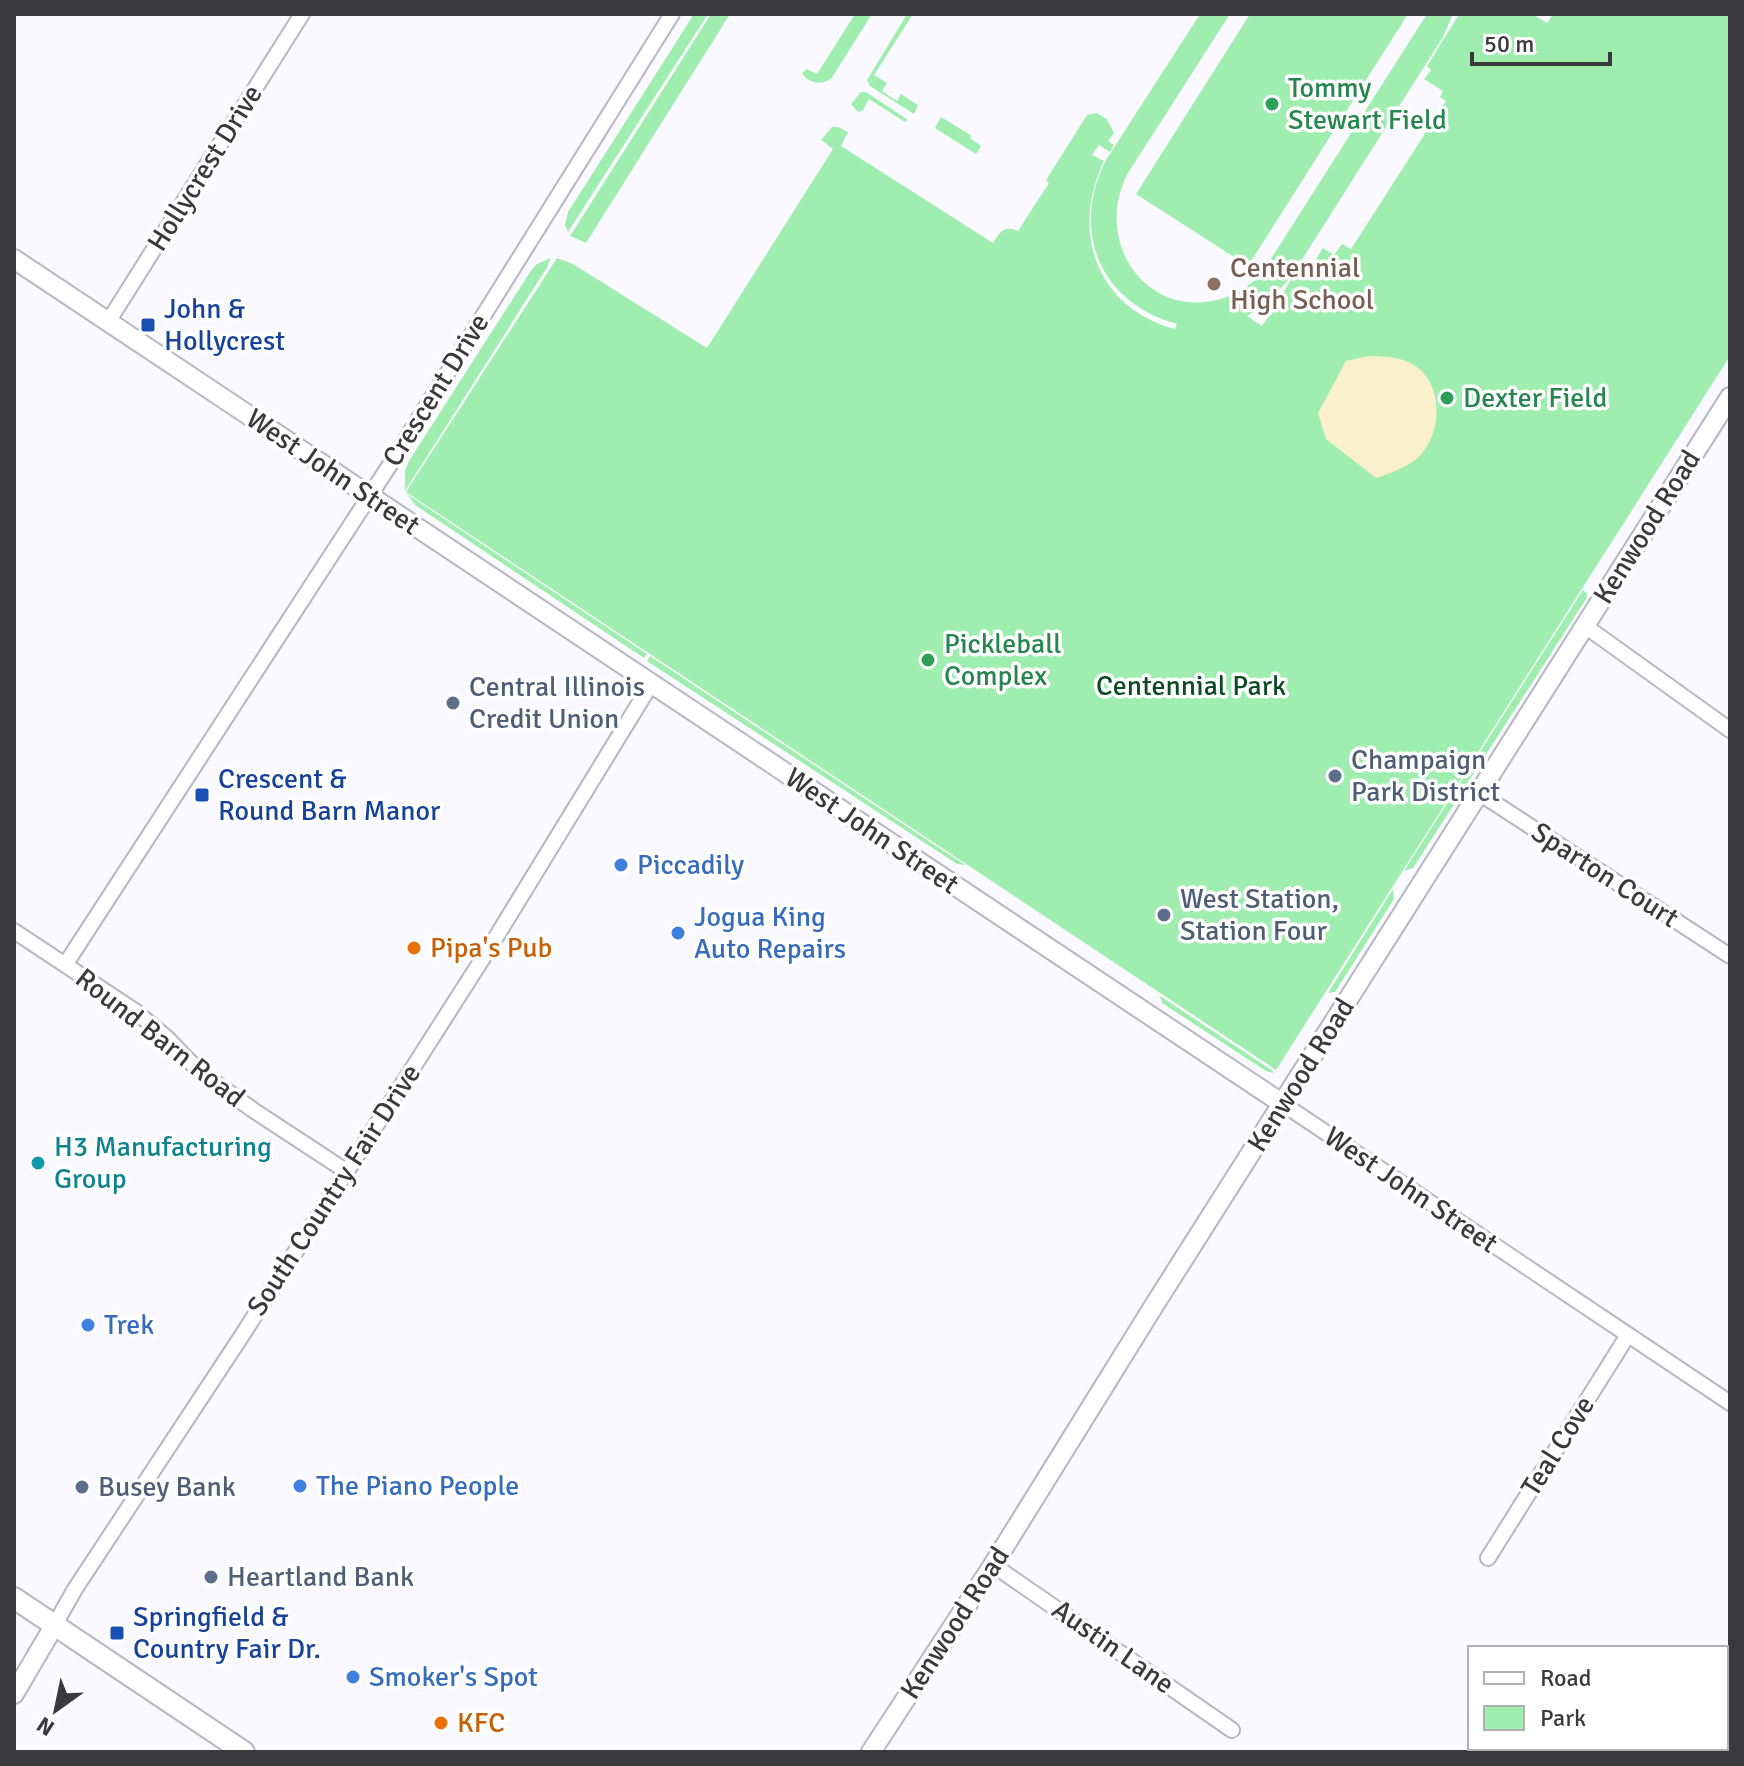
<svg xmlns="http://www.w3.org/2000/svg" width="1744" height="1766" font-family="Signika,sans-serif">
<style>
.green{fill:#a0eeaf}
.sand{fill:#faf0cb}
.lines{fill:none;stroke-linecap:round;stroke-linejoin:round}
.minor-casing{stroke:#b6b7c0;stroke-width:18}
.tertiary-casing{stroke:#b6b7c0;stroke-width:22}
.secondary-casing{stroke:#b6b7c0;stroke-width:24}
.minor{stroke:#fff;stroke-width:14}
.tertiary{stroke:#fff;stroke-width:18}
.secondary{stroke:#fff;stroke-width:20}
.leisure-dot{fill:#2e9e5b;stroke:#fff;stroke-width:3}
.education-dot{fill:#8d6e63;stroke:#fff;stroke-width:3}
.transit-dot{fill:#1a4fb4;stroke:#fff;stroke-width:3}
.service-dot{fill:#5c6f8a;stroke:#fff;stroke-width:3}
.shop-dot{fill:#3f7fe0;stroke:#fff;stroke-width:3}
.food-dot{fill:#e8710a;stroke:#fff;stroke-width:3}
.culture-dot{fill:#0f9aa8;stroke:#fff;stroke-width:3}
.labels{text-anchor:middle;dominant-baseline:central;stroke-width:7;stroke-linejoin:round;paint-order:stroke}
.leisure-label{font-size:28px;fill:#27864d;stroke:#fff;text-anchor:start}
.street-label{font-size:28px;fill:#3a3a3e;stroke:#fff}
.education-label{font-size:28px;fill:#785e54;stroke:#fff;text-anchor:start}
.transit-label{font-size:28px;fill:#164399;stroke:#fff;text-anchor:start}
.park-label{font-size:28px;fill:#0d4b21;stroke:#fff}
.service-label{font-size:28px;fill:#4e5e75;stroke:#fff;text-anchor:start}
.shop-label{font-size:28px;fill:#366cbe;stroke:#fff;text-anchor:start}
.food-label{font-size:28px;fill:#c56008;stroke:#fff;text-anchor:start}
.culture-label{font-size:28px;fill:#0d838f;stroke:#fff;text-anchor:start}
</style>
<rect width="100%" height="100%" fill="#f9f9ff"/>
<!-- green -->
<path class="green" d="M694 14H708L568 232 565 225 568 212Z
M711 14H730L586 243 570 236Z
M855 14H872L831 79C821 85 808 84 802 73L807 69 817 74Z
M907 14H913L874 75 887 83 882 91 897 101 901 94 918 105 914 114 870 86 867 80Z
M1200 14H1230L1128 173C1092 240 1146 323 1224 298 1238 294 1249 285 1260 276L1427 14H1453L1443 37 1291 277 1265 305 1247 316 1262 326 1298 269 1303 272 1310 260 1314 263 1323 248 1334 255 1342 244 1351 249 1446 101 1440 97 1443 91 1424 79 1431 70 1427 66 1459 14H1532L1547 23 1553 14H1730V356L1276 1070 406 492 557 258 573 264 707 348 833 149 821 140 832 127H838L848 132 841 146 993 243C1000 232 1004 225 1018 231L1049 183 1046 180 1087 115 1096 113 1107 119 1114 133 1108 141 1114 145 1110 152 1099 145 1092 155 1104 161C1070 231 1096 308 1175 329L1177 324C1100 303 1070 231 1106 160Z
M1250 14H1408L1248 266 1136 194Z
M861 92H866L908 120 905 122 869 99 863 110 858 112 851 104Z
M941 117 972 136 970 138 981 146 976 154 935 128Z
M551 258 546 269 405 491V471L409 461 532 269 537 264Z
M407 494 647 654 644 658 415 505Z
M1583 590 1587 594 1586 599 1413 868 1404 871Z
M650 656 965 865 957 864 647 661Z
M1393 889 1394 899 1335 992 1328 993Z
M1160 996 1273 1071V1073L1266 1071 1162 1003Z"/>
<!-- sand -->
<path class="sand" d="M1369 356C1386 357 1402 356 1417 367 1445 388 1442 439 1415 460 1403 469 1390 473 1376 478L1326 439 1318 413 1346 361Z"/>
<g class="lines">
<!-- minor casing -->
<g class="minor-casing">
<path id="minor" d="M108 322 302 14
M1585 626 1730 730
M1479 793 1730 956
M14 931 135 1011 167 1038 198 1070 253 1110 346 1171
M65 965 393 460 672 14
M1283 1104 1730 1403
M1488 1558 1628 1335
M993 1565 1232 1730
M54 1626 75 1589 241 1337 490 947 651 684"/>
</g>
<!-- tertiary casing -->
<g class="tertiary-casing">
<path id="tertiary" d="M14 259 1283 1104
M14 1694 54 1626
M871 1752 993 1565 1155 1304 1730 397"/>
</g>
<!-- secondary casing -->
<g class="secondary-casing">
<path id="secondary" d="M14 1598 244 1752"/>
</g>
<!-- minor -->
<use href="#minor" class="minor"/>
<!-- tertiary -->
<use href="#tertiary" class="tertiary"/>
<!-- secondary -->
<use href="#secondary" class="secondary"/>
</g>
<!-- markers -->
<g class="leisure-dot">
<circle cx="1272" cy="104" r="8"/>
<circle cx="1447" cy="398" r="8"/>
<circle cx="928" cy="660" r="8"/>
</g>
<circle class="education-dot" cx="1214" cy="284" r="8"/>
<g class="transit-dot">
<rect x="140" y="317" width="16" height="16" rx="4"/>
<rect x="194" y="787" width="16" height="16" rx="4"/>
<rect x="109" y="1625" width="16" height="16" rx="4"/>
</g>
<g class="service-dot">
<circle cx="453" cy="703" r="8"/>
<circle cx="1335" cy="776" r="8"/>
<circle cx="1164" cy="915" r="8"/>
<circle cx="82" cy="1487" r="8"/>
<circle cx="211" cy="1577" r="8"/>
</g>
<g class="shop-dot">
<circle cx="621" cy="865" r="8"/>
<circle cx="678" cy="933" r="8"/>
<circle cx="88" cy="1325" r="8"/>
<circle cx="300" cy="1486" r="8"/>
<circle cx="353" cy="1677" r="8"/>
</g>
<g class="food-dot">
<circle cx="414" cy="948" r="8"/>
<circle cx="441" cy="1723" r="8"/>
</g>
<circle class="culture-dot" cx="38" cy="1163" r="8"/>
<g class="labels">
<!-- leisure labels -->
<g class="leisure-label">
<text x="1288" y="88">Tommy<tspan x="1288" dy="32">Stewart Field</tspan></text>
<text x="1463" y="398">Dexter Field</text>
<text x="944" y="644">Pickleball<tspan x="944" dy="32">Complex</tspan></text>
</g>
<!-- street labels -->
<g class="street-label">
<text transform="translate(205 168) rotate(-58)">Hollycrest Drive</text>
<text transform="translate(436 390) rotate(-58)">Crescent Drive</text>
<text transform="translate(333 472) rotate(34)">West John Street</text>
<text transform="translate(1647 527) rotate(-58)">Kenwood Road</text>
<text transform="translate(872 831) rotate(34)">West John Street</text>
<text transform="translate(1605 875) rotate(33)">Sparton Court</text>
<text transform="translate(160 1038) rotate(38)">Round Barn Road</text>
<text transform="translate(1301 1075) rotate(-58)">Kenwood Road</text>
<text transform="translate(334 1190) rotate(-57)">South Country Fair Drive</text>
<text transform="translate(1411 1190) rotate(34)">West John Street</text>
<text transform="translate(1558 1446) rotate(-58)">Teal Cove</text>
<text transform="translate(955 1623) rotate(-57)">Kenwood Road</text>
<text transform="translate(1113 1647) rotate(35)">Austin Lane</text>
</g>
<!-- education labels -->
<g class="education-label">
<text x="1230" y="268">Centennial<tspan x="1230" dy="32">High School</tspan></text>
</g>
<!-- transit labels -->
<g class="transit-label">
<text x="164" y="309">John &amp;<tspan x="164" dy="32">Hollycrest</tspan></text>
<text x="218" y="779">Crescent &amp;<tspan x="218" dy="32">Round Barn Manor</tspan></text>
<text x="133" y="1617">Springfield &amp;<tspan x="133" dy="32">Country Fair Dr.</tspan></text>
</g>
<!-- park labels -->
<g class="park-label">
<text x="1191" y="686">Centennial Park</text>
</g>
<!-- service labels -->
<g class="service-label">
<text x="469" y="687">Central Illinois<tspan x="469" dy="32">Credit Union</tspan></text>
<text x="1351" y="760">Champaign<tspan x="1351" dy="32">Park District</tspan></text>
<text x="1180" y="899">West Station,<tspan x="1180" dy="32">Station Four</tspan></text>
<text x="98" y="1487">Busey Bank</text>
<text x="227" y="1577">Heartland Bank</text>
</g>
<!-- shop labels -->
<g class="shop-label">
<text x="637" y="865">Piccadily</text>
<text x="694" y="917">Jogua King<tspan x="694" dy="32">Auto Repairs</tspan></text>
<text x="104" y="1325">Trek</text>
<text x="316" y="1486">The Piano People</text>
<text x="369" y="1677">Smoker's Spot</text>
</g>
<!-- food labels -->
<g class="food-label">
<text x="430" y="948">Pipa's Pub</text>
<text x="457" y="1723">KFC</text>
</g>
<!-- culture labels -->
<g class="culture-label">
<text x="54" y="1147">H3 Manufacturing<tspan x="54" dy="32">Group</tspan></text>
</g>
</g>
<!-- border -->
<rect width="1744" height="1766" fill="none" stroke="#3a3a3e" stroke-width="32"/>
<!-- legend -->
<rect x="1468" y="1646" width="260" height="104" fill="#ffffff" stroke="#b0b0b2" stroke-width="2"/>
<rect x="1484" y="1672" width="40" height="12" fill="#ffffff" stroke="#b0b0b2" stroke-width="2"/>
<text x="1540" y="1686" font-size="24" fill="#3a3a3e">Road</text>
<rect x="1484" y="1706" width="40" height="24" fill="#a0eeaf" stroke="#b0b0b2" stroke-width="2"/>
<text x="1540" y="1726" font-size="24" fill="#3a3a3e">Park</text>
<!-- north arrow -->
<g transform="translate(56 1710) rotate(213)" stroke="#ffffff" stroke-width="6" paint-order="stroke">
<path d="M0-6L14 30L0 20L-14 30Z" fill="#3a3a3e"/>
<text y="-12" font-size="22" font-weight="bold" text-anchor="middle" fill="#3a3a3e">N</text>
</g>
<!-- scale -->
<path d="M1472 52v12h138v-12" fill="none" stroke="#3a3a3e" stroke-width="4"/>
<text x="1484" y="52" font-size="24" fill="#3a3a3e" stroke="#ffffff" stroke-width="6" paint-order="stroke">50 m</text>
</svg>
